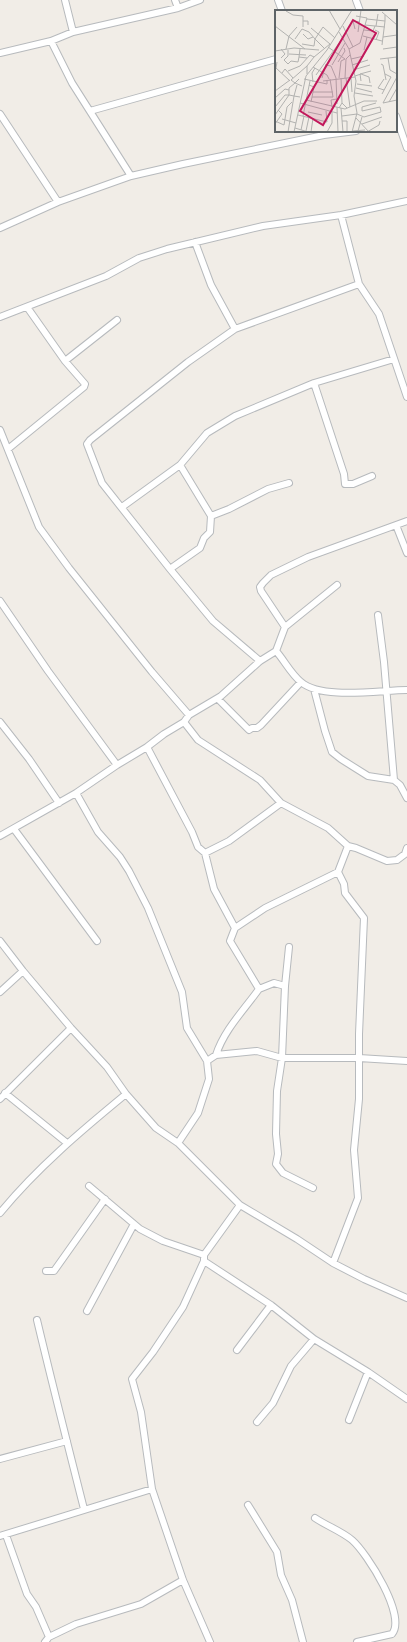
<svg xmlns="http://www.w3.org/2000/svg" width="407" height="1642" font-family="Mulish,sans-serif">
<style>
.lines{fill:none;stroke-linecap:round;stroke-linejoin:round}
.minor-casing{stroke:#b7babd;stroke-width:8}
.minor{stroke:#fff;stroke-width:6}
.inset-road{fill:none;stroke:#b2b2b0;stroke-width:1}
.view{fill:#c2185b;fill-opacity:0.15;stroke:#c2185b;stroke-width:2}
.inset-edge{fill:none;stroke:#5e6467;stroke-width:2}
</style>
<rect width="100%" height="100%" fill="#f1ede7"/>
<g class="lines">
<!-- minor casing -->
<g class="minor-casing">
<path id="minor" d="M65 0 73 32
M175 0 178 8
M278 0 282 11
M356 0 360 11
M51 41 72 83 131 176
M0 53 51 41 73 32 178 8 200 0
M90 111 276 59
M0 114 58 202
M396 116 407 148
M341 215 359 284 379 314 407 397
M0 228 58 202 131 176 183 164 324 135 356 131
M195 242 211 285 235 329
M0 317 106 276 139 258 167 249 263 226 341 215 407 201
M65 361 117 320
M314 383 344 474 345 484H353L372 476
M0 430 39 527 69 568 152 672 189 715
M8 449 84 387 85 384 65 361 27 307
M180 465 211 516 229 509 268 489 289 483
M122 507 180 465 207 433 235 416 314 383 394 359
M396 525 407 553
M170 569 200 548 204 538 210 532 211 516
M0 601 48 671 117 765
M378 615 384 662 394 780 400 785 407 798
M285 627 261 591 260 587 263 583 271 575 308 557 407 521
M276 651C284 660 291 674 301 682 322 700 380 690 407 690
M260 661 213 621 170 569 102 483 87 444 90 440 188 362 235 329 359 284
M314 689 325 731 332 752 341 759 368 776 394 780
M221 696 218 699 249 730 252 728H257L261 725 301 682
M0 722 29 759 59 803
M184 722 198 740 260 780 281 803 328 828 348 846 356 848 387 861 397 860 405 854 407 848
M147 747 192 832 198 847 205 853 214 889 235 928 230 941 259 989C244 1010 224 1030 216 1055
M76 793 98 832 120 857 129 871 148 908 182 992 187 1028 207 1061 209 1079 198 1113 178 1143
M14 829 97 941
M0 836 76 793 117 765 147 747 164 734 184 722 189 715 221 696 260 661 276 651 285 627 337 585
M205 853 229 841 281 803
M235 928 265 908 338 872 348 846
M0 941 23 971 71 1028 107 1067 126 1094 156 1128 178 1143 240 1205 297 1239 333 1263 364 1279 407 1298
M289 947 285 986 282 1058 277 1091 276 1134 278 1154 276 1164 283 1173 313 1188
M259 989 274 983 285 986
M0 992 23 971
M207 1061 216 1055 257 1051 282 1058H359L407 1061
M5 1093 67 1143
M0 1099 71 1028
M89 1186 140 1229 163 1241 204 1255
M0 1213C37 1168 81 1131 126 1094
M204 1261 271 1305 314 1339 368 1372 407 1399
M333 1263 358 1198 354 1150 359 1099V1034L364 918 345 893 344 884 338 872
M46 1271H54L105 1199
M87 1311 134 1224
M37 1320C52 1383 68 1446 84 1509
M237 1350 271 1305
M349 1420 368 1372
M257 1422 273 1403 291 1366 314 1339
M0 1459 67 1441
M248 1505 277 1552 281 1575 292 1600 303 1642
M315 1518C327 1526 341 1531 352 1540 367 1553 407 1616 392 1634L357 1642
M6 1535 27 1594 36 1607 49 1637
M0 1536 152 1489
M45 1642 49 1637 76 1624 141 1604 183 1580
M210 1642 183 1580 152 1489 141 1412 132 1379 153 1352 183 1307 204 1261V1255L240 1205"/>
</g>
<!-- minor -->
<use href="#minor" class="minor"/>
</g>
<!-- overview -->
<g transform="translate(275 10)">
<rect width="122" height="122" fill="#f1ede7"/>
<path class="inset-road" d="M54 0 65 19M11 1 18 5 28 6V11M107 2 122 15M92 9 110 11V5M90 15 110 17M0 16 30 39M68 16 78 37M101 16 103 4M28 17V11H33V15M80 19 78 11 85 12M89 20 98 21 100 16M100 20 104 22 101 30M64 22 74 39 81 71 79 86 82 103 77 122M83 22 86 0M28 24 33 29 38 27M14 26 22 17M88 26 107 31M108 27 122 25M20 29 27 19 34 22 40 29 39 36 27 34M107 35 110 11M53 37 70 49M49 38 40 29 48 17 60 28M11 39 14 26M25 39 24 47 32 48M74 39 85 33 92 8 81 6M108 39 122 37M13 40V46L9 50 13 54 16 51 23 52 24 47M89 40 92 27M0 41 19 38 44 40M14 44 31 45M6 48 10 44 6 39M113 48 115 60 122 64M76 49 89 46M105 49 122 47M2 52 1 58 15 71M63 52 70 41 69 38M106 54 108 55 111 70M51 55 56 56 61 68M57 55 70 33M77 55 93 50M38 57 52 65 54 69M78 60 95 55M13 61 25 56 35 45 39 47 55 34 36 18M7 63 10 59 18 68M32 64V56L39 47M41 65 67 29M80 66 86 64 94 67 95 73M47 68 51 54M61 68 62 94M64 68 66 51 70 49M66 68 67 93M70 68 71 49 75 45M71 68 75 97M76 68 77 82M24 69 20 73 16 70 32 56M29 69 52 74V70M48 71 80 67M86 71 85 64 96 61M38 72 37 63 40 58M82 74 97 76M22 75 19 86 25 87M34 75 39 77 36 92M81 78 97 82M109 80 103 78 109 69M0 81 15 70M38 82H58M80 83 98 86M107 84 116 67 110 64M37 87H58L55 69M0 88 10 79 14 80M31 90 70 99 89 91H102M114 92 122 78M25 93 62 103M108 93 122 67M108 93 122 90M0 97 10 85H14M57 97 56 90 62 89M62 97 63 122M64 98 67 93 72 98M66 98 68 122M33 102 47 105M0 105 14 85M23 105 52 112 51 101M28 106 35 71M67 106 82 104 89 107 106 102 105 97 87 101V97L101 93M81 108 94 122M7 109 21 113M0 111 9 115 12 97 17 92M67 111H72V122M0 114 7 104 3 100M87 114 107 107M20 118 33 122M26 120 29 106M31 121 34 107M77 121 90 120M83 121 87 107M13 122 19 86 14 85V78L20 73 27 76M19 122 31 66 52 40 77 0M36 122 38 108M52 122 57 113V102M92 122 104 115 105 111"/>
<path class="view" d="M78 10 101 23 48 115 25 101Z"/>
<rect width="122" height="122" class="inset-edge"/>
</g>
</svg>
